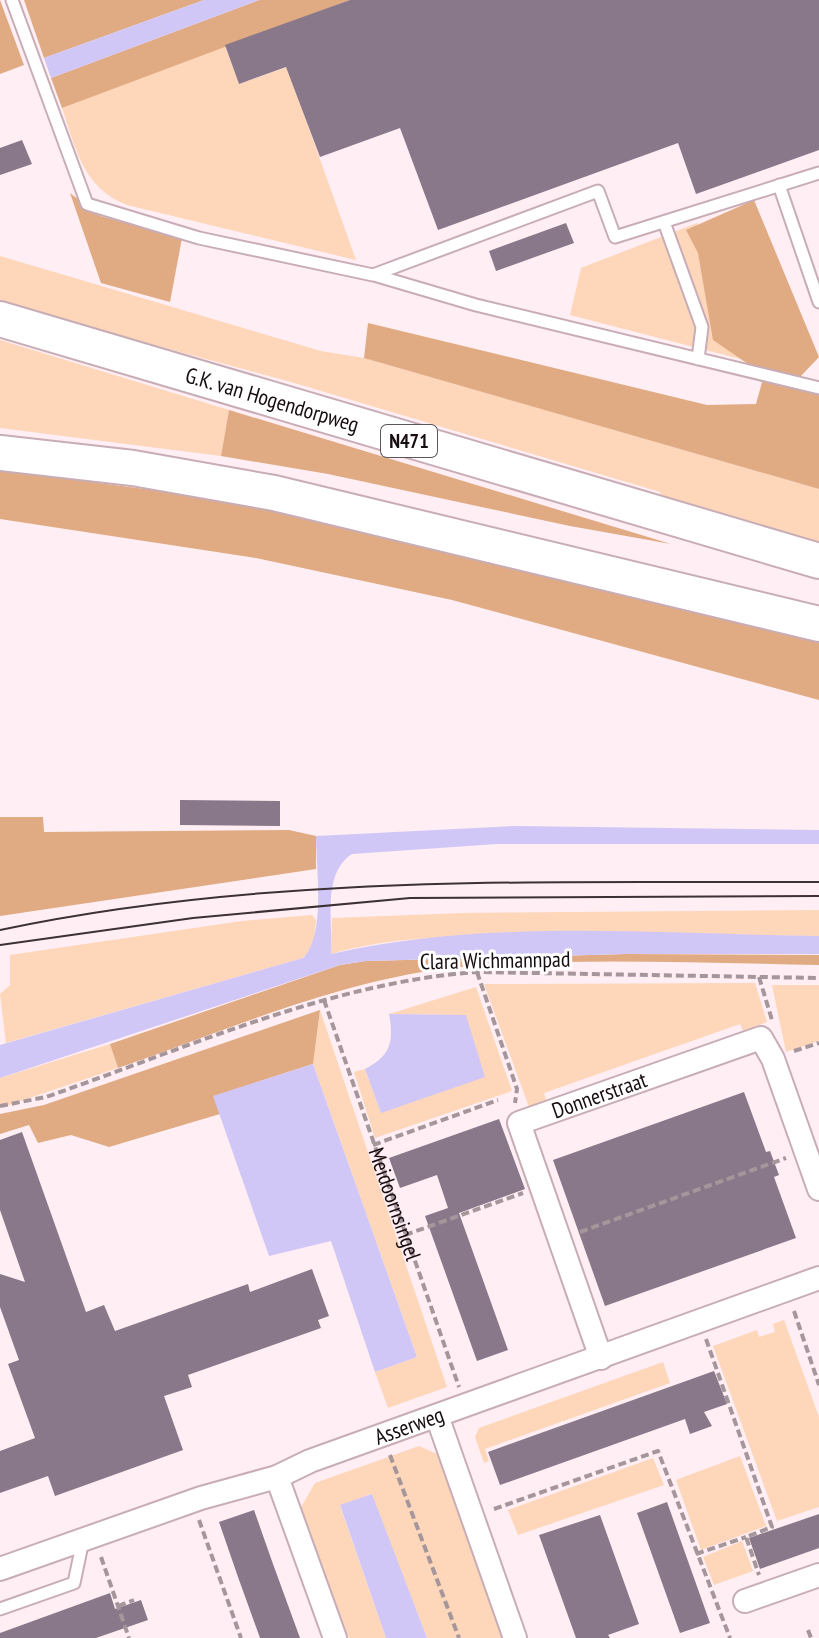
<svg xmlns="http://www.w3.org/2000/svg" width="819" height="1638" font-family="'PT Sans Narrow',sans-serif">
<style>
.green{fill:#fed6ba}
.forest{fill:#e0aa82}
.water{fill:#d1c7f7}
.building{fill:#897889}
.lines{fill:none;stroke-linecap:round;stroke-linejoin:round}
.lane-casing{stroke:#c8adb6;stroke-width:15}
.street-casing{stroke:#c8adb6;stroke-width:26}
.primary-casing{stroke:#c8adb6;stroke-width:38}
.path{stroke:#a5969b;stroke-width:4;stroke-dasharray:8 4;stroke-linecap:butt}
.lane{stroke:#fff;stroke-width:11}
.street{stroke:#fff;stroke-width:22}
.primary{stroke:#fff;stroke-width:34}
.tram{stroke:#3c3135;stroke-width:2}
.labels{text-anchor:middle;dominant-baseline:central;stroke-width:6;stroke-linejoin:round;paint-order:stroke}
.shield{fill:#fff;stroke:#5d5658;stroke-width:2}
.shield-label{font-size:20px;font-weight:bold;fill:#170d11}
.street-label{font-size:22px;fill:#170d11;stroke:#fff}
</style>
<rect width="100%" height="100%" fill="#ffeef3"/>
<!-- green -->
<path class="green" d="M225 45 239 84 287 67 356 260 127 205C83 188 76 149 62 108Z
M697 223 752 362 570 315 581 268Z
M0 256 321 351 364 358 819 489V547L663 503 660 492 291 382 0 303Z
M0 340 229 410 221 456 0 428Z
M819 910V936C707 935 594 929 482 935 431 938 381 939 331 954L332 918 463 913Z
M312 915 316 920 313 948 303 958 6 1043 0 994 10 985V955L242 921Z
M755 983 767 1022 743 1031 740 1024 544 1093 546 1100 529 1107 484 984Z
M772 985H819V1041L786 1052Z
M476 987 512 1091 375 1138 354 1072 365 1069 381 1113 466 1015 389 1014Z
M320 1010 447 1387 388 1408 375 1372 417 1357 313 1064Z
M110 1044 118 1068 0 1108V1078Z
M784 1320 819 1417V1507L777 1521 713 1346 757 1330 759 1337 775 1332 773 1324Z
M663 1362 670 1383 485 1449 489 1461 484 1463 475 1437 479 1428Z
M419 1446 437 1454 504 1638H427L371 1494 340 1506 386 1638H349L300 1509 315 1483Z
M740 1456 766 1526 701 1550 676 1480Z
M653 1458 664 1485 518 1535 508 1510Z
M742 1541 753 1571 714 1585 703 1557Z"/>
<!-- forest -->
<path class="forest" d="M0 0 24 65 0 74Z
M24 0H204L44 58Z
M259 0H350L62 108 51 78Z
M70 193 100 216 182 238 170 302 101 283Z
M754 200 819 357 800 377 819 381V489L364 358 368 323 707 405 756 404 764 375 713 340 698 253 686 230Z
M229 410 671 544 570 526 328 474 221 456Z
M0 470 251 503 819 629V700L452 600 256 558 0 519Z
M0 817H43L44 832 289 830 316 836V869L0 916Z
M627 954 819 955V965C700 963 579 957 461 967 343 978 229 1030 118 1068L110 1044 340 965 366 961Z
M320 1010 313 1064 214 1096 220 1114 109 1147 71 1135 38 1143 29 1125 0 1134V1114L44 1105Z"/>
<!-- water -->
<path class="water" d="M204 0H259L51 78 44 58Z
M515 826 819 830V844H497L352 854C322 873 333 922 331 954 489 918 658 934 819 936V954H627L366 961 340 965 0 1078V1045L303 958C326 935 316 868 316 836Z
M389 1014 466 1015 485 1077 381 1113 365 1069C391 1056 394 1041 389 1014Z
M313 1064 417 1357 375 1372 331 1241 269 1256 213 1096Z
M372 1494 427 1638H386L340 1505Z"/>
<!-- building -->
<path class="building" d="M350 0H819V150L696 194 678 143 438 230 400 128 320 157 286 67 239 84 225 45Z
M22 140 32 164 0 175V148Z
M566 223 574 243 496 271 489 251Z
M180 800 280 801V826L180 825Z
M744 1092 766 1152 770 1151 779 1175 774 1177 796 1238 605 1306 553 1160Z
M499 1119 525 1189 459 1213 508 1350 477 1361 425 1216 448 1208 437 1175 400 1188 389 1158Z
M22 1132 86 1312 104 1305 115 1331 248 1284 250 1292 312 1269 329 1316 318 1320 321 1328 188 1375 192 1387 164 1396 183 1450 55 1496 48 1476 0 1493V1451L35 1438 8 1364 19 1360 0 1307V1274L25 1282 0 1210V1140Z
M714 1371 727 1404 704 1412 712 1426 690 1434 685 1419 500 1485 488 1452Z
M667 1502 710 1623 680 1633 637 1513Z
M254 1510 273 1564 300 1638H260L238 1577 219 1522Z
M819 1514V1548L760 1569 749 1538Z
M600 1515 639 1624 608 1635 610 1638H576L539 1535Z
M110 1593 115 1609 141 1600 148 1620 96 1638H0V1633Z"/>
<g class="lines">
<!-- lane casing -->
<g class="lane-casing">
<path id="lane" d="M12 0 87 204 199 238 373 275 598 191 615 237 819 173
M779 185 819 302
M664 222 702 327 698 359
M374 275 476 305 819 388
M0 1609 74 1583 83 1540"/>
</g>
<!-- street casing -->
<g class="street-casing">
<g id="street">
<path id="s2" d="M601 1358 519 1123 761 1038 773 1059 819 1189"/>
<path d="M437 1416 515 1638"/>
<path d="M277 1477 335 1638"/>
<path id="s3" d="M0 1569 201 1498 277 1477 310 1461 819 1278"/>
<path d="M745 1601 819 1575"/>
</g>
</g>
<!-- primary casing -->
<g class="primary-casing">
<g id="primary">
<path id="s4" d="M0 319 819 561"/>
<path d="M0 453 133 468 274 493 819 624"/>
</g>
</g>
<!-- path -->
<g class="path">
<path d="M477 972 517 1089 515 1103"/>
<path d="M759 977 772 1020"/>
<path id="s1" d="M324 1000 459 1387"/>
<path d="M794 1051 819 1043"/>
<path d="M0 1106 46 1097C184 1049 332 982 477 972L819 978"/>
<path d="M373 1145 498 1100"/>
<path d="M580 1232 786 1158"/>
<path d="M405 1235 523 1193"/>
<path d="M794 1311 819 1385"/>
<path d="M706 1339 772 1527 746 1537 759 1575"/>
<path d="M390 1455 459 1638"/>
<path d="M494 1509 658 1451 730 1638"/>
<path d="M199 1520 241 1638"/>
<path d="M696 1554 746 1537"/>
<path d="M101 1557 129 1638"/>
<path d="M118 1606 134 1600"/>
<path d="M808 1630 811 1638"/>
</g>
<!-- lane -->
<use href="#lane" class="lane"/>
<!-- street -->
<use href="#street" class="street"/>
<!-- primary -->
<use href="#primary" class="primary"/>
<!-- tram -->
<path class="tram" d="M0 930C269 873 545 883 819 882
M0 945 193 918 410 898 819 896"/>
</g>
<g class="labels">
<!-- shield labels -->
<rect class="shield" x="381" y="425" width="56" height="32" rx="6"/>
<g class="shield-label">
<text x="409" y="441">N471</text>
</g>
<!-- street labels -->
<g class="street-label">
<text stroke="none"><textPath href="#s4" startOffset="284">G.K. van Hogendorpweg</textPath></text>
<text transform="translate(495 960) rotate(-1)">Clara Wichmannpad</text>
<text stroke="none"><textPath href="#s2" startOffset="334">Donnerstraat</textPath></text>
<text stroke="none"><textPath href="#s1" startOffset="216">Meidoornsingel</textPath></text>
<text stroke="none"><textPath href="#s3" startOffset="434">Asserweg</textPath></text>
</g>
</g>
</svg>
